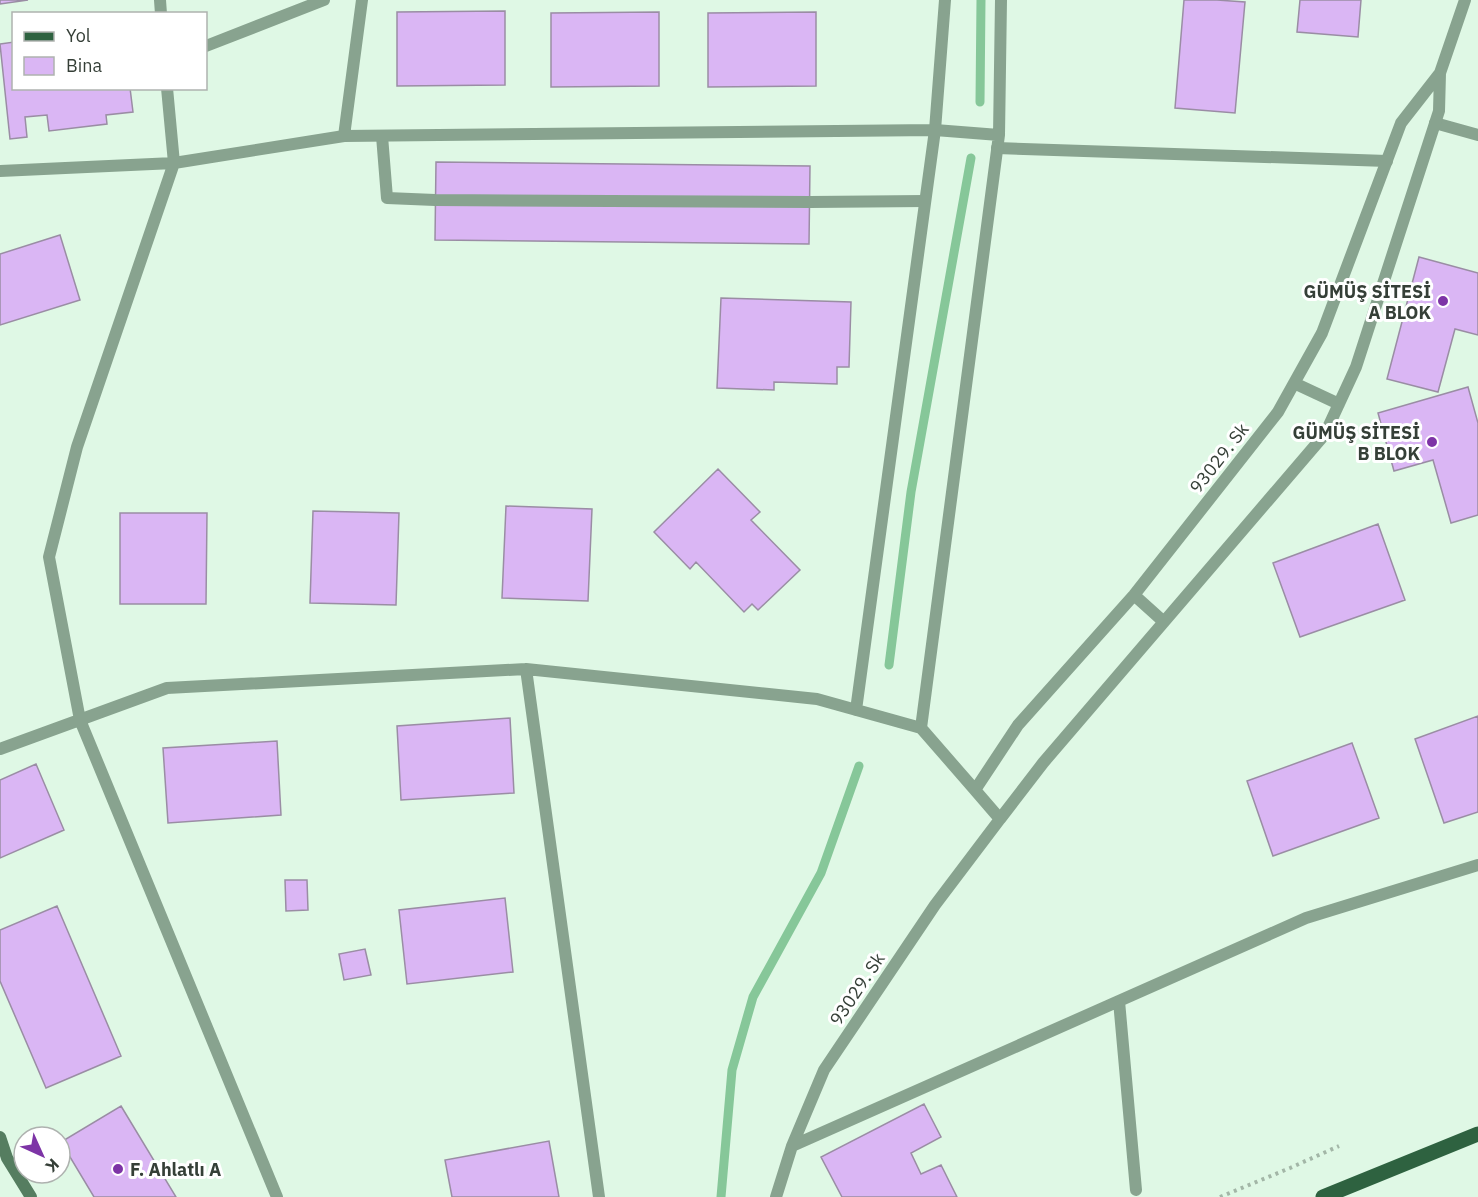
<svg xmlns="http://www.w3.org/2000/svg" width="1478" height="1197" font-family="'IBM Plex Sans',sans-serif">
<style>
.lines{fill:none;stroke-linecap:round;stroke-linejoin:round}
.stream{stroke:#86c799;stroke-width:9}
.building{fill:#dab6f4;stroke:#9a8da4;stroke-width:1.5}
.path{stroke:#a3b6a7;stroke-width:4;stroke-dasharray:3 4.5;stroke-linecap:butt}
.service{stroke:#88a38f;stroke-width:12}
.pedestrian{stroke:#88a38f;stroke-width:12}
.minor{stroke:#88a38f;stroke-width:12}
.secondary{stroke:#557d60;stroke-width:12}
.primary{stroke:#2e6240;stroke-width:15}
.poi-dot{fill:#7d34a6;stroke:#fff;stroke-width:2}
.labels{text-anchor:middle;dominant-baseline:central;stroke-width:6;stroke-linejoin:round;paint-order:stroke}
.poi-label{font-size:18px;font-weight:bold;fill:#353f37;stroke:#fff;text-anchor:end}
.street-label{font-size:18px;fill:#353f37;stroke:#fff}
</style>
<rect width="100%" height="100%" fill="#dff8e5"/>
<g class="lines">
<!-- stream -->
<path class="stream" d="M980 102 981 0
M889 665 911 492 971 158
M721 1197 732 1070 753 997 821 873 859 766"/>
</g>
<!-- building -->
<path class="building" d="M0 0H28L0 4Z
M1184 0H1217L1245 2 1235 113 1175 108Z
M1300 0H1361L1358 37 1297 32Z
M505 11V85L397 86V12Z
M659 12V86L551 87V13Z
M816 12V86L708 87V13Z
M14 42V88H130L133 112 106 115 107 124 49 131 47 115 25 117 27 137 10 139 0 44Z
M436 162 810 166 809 244 435 240Z
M60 235 80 300 0 325V254Z
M1419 257 1478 273V335L1455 329 1438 392 1387 379Z
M721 298 851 302 849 367H837V384L774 382V390L717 388Z
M1468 387 1478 423V515L1451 523 1433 460 1394 471 1378 413Z
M718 469 760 512 751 520 800 570 758 610 752 604 744 612 696 562 690 569 654 532Z
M506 506 592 509 588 601 502 598Z
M313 511 399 513 396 605 310 603Z
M120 513H207L206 604H120Z
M1378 524 1405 600 1300 637 1273 563Z
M1478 716V812L1444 823 1415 739Z
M510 718 514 793 401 800 397 726Z
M277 741 281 815 168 823 163 748Z
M1352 743 1379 818 1273 856 1247 781Z
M36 764 64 830 0 858V780Z
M285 880H307L308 910 286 911Z
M505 898 513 972 407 984 399 910Z
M57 906 121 1056 46 1088 0 981V930Z
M365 949 371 975 344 980 339 954Z
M924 1104 941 1137 911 1153 921 1174 941 1165 957 1197H842L821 1157Z
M121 1106 176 1197H94L61 1142Z
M549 1141 559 1197H452L445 1160Z"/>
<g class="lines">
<!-- path -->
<path class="path" d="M1220 1197 1290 1168 1339 1146"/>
<!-- service -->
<path class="service" d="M1435 123 1478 135
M997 148 1387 161"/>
<!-- pedestrian -->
<path class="pedestrian" d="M382 136 387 198 435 200 810 202 925 201"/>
<!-- minor -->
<path class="minor" d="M160 0 161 14
M206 46 324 0
M167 88 174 163 77 447 49 557 80 720 277 1197
M999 135 1001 0
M344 136 362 0
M0 171 174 163 344 136 935 130 999 135 921 728
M1294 383 1339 404
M1134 595 1164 622
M526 669 599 1197
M856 710 935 130 945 0
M0 749 167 688 526 669 817 699 921 728 975 790
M1000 819 1043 763 1325 434 1356 367 1439 111 1440 73
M1119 1001 1136 1190
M792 1146 1306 918 1478 865
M776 1197 792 1146 824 1070 935 905 1000 819 975 790 1018 725 1134 595 1278 412 1322 333 1401 123 1440 73 1465 0"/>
<!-- secondary -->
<path class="secondary" d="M0 1137 7 1158 31 1197"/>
<!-- primary -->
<path class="primary" d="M1323 1197 1478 1134"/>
</g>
<!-- markers -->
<g class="poi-dot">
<circle cx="1443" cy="301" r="6"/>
<circle cx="1432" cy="442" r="6"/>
<circle cx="118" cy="1169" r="6"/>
</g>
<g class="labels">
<!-- poi labels -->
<g class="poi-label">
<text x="1431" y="291">GÜMÜŞ SİTESİ<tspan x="1431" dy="21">A BLOK</tspan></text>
<text x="1420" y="432">GÜMÜŞ SİTESİ<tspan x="1420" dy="21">B BLOK</tspan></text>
<text x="130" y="1169" text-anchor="start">F. Ahlatlı A</text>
</g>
<!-- street labels -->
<g class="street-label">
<text transform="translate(1219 458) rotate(-52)">93029. Sk</text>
<text transform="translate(857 989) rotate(-56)">93029. Sk</text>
</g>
</g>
<!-- legend -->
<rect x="12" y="12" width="195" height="78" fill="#ffffff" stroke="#aeb2af" stroke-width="1.5"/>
<rect x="24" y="32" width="30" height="9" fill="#2e6240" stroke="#aeb2af" stroke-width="1.5"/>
<text x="66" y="42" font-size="18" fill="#353f37">Yol</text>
<rect x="24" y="57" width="30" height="18" fill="#dab6f4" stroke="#aeb2af" stroke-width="1.5"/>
<text x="66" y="72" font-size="18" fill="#353f37">Bina</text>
<!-- north arrow -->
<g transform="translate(42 1155) rotate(135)"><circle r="28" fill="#ffffff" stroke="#aeb2af" stroke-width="1.5"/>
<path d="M0-4.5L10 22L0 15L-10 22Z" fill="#7d34a6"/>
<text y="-9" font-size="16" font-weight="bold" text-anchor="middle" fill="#353f37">K</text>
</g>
</svg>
